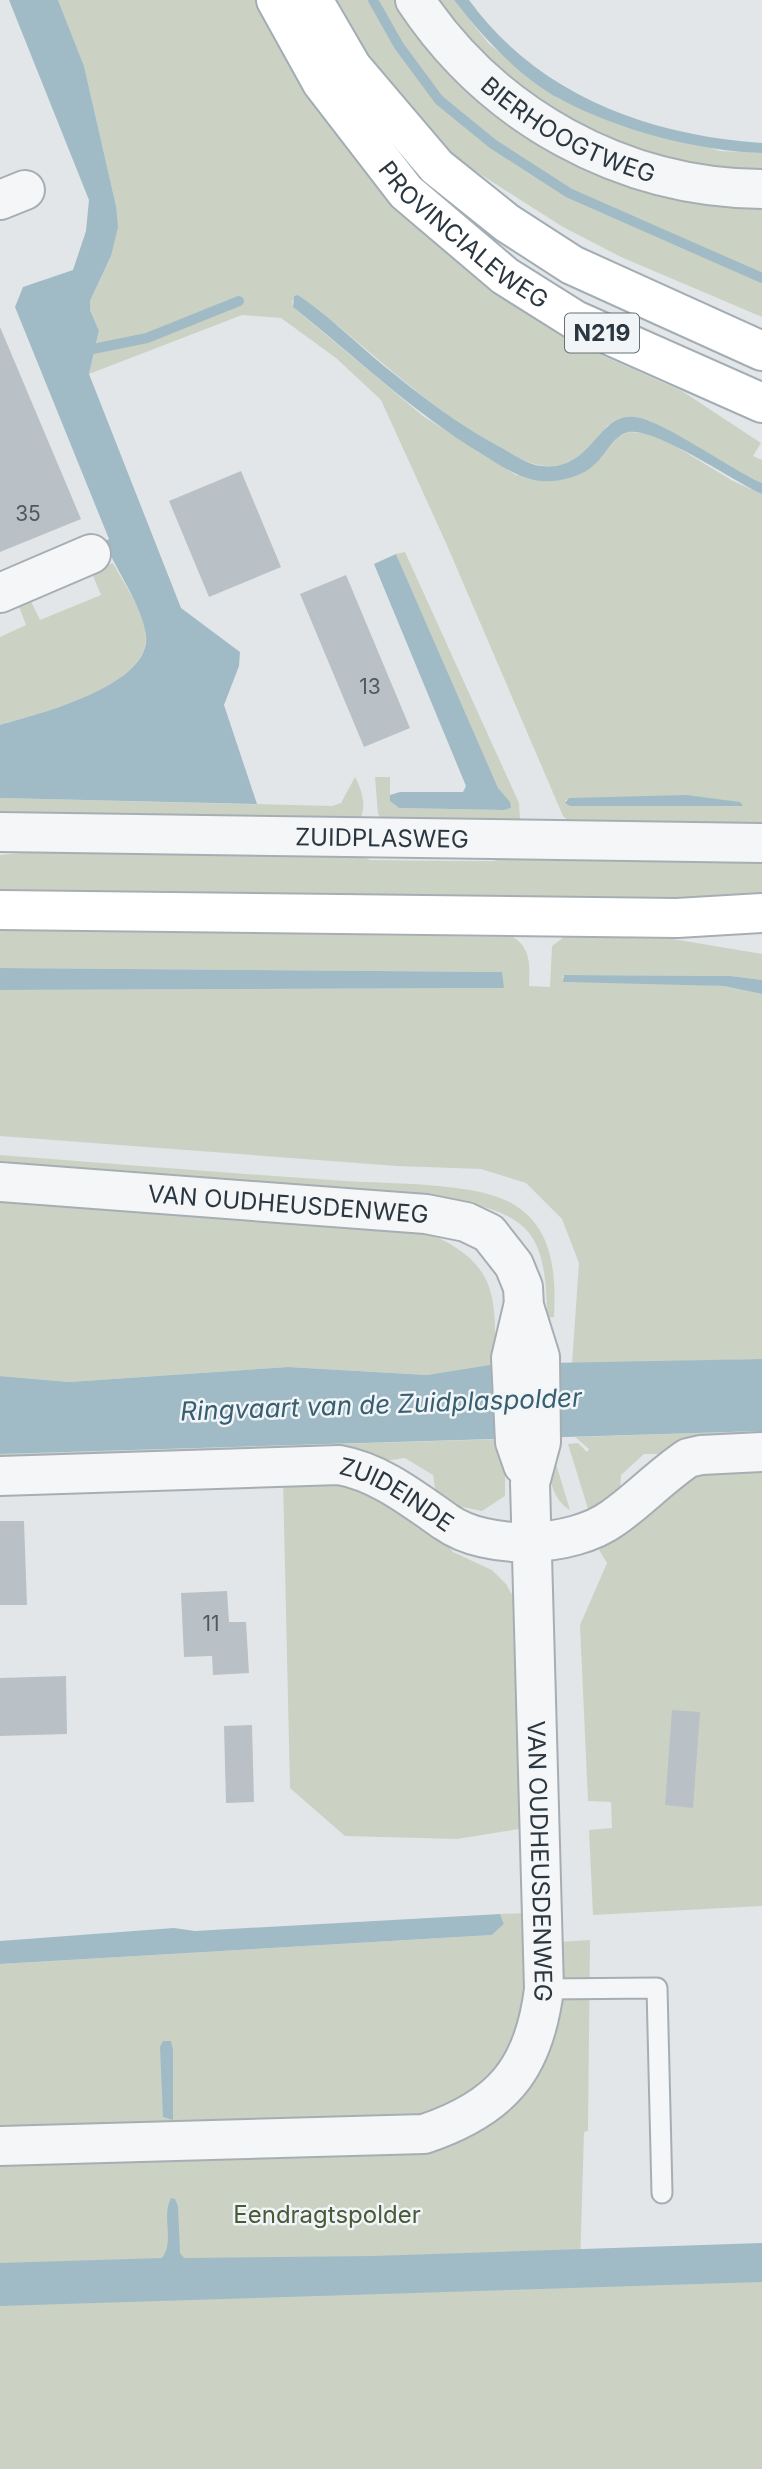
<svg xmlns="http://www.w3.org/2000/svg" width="762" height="2469" font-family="Inter,sans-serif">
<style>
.green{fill:#cbd2c4;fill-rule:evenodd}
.water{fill:#a0bbc6}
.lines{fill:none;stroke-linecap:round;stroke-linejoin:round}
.stream{stroke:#a0bbc6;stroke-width:10}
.building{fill:#b9c1c6}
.service-casing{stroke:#a7aeb3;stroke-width:23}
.minor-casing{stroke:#a7aeb3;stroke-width:42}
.secondary-casing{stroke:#a7aeb3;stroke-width:42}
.primary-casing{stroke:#a2adb4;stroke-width:42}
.service{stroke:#f4f6f8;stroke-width:19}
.minor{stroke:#f4f6f8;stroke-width:38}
.secondary{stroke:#fff;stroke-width:38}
.primary{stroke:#fff;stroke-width:38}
.labels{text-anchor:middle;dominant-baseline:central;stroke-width:5;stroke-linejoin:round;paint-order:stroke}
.number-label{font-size:21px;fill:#4e5a62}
.shield{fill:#f1f5f7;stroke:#667077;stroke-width:2}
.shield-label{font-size:23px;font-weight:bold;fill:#2b3740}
.street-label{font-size:24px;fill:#2b3740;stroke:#f1f5f7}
.park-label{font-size:24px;fill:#475b39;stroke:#f1f5f7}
.water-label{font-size:26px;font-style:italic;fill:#385e71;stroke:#f1f5f7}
</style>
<rect width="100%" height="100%" fill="#e2e6e9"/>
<!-- green -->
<path class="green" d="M58 0H263L496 289 592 351 682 391 761 443 753 456 762 460V483L719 462 650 421 608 425C593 444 580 464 554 466 491 472 353 331 298 295L292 301 293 307 423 416 516 475 594 465 618 437 628 432 644 433 662 438 733 481 762 494V833L579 831 563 816 446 543 381 400 336 358 281 318 242 315 89 374 99 332 90 310V301L111 256 116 206 84 66ZM565 800 743 806H570Z
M331 0H395L416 33 497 113 762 204V317L621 257 563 227 450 155 374 74Z
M435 0H454L489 44 559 99 720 151 762 153V172C657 169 554 128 479 54 462 38 449 18 435 0Z
M405 552 519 803 520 819 511 831 386 825 378 814 375 777H390V801L399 808 503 810 511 808 498 789 396 554Z
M113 563C124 584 146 614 146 638 146 688 39 713 0 725V637L26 625 18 604 29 597 40 620 101 595 91 571Z
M355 777C363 792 368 810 357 824L0 823V798L332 806 341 803Z
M352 849 370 860 462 861H494L516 850 762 852V902L0 892V855L32 852Z
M0 930 513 937C531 948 530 966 529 986L550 987 552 946 564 937 673 939 762 954V980L731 976 564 975 562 978 724 986 762 994V1359L572 1364 579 1263 562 1219 526 1183 481 1169 397 1166 0 1136V990L503 988 502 972 0 968Z
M0 1155C115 1164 230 1173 345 1181 390 1184 476 1182 513 1204 554 1228 556 1275 554 1317L547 1318C546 1234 532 1214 448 1199L0 1165Z
M0 1199 426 1232C497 1263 496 1293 495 1364L427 1375 288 1367 69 1382 0 1376Z
M762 1431V1438L667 1454H644L621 1475 620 1493 589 1512 568 1444 578 1443 587 1452 589 1449 575 1437Z
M505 1439V1496L482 1511 447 1504 436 1495 433 1475 405 1458 384 1461 369 1453 350 1450 0 1463V1454Z
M553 1454 570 1510C552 1500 545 1471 553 1454Z
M762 1465V1906L593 1915 589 1830 612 1828 611 1802 588 1801 580 1625 607 1563 599 1550 690 1473Z
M283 1480 358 1482 440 1537 453 1552 492 1570 506 1584 517 1603 525 1828 457 1839 345 1836 290 1788Z
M526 1913 527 1944 590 1940 588 2131 584 2132 580 2269 762 2263V2469H0V1964L492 1935 504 1924 500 1914Z"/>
<!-- water -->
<path class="water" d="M9 0H58L84 66 116 206 118 227 111 256 90 301V310L99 331 89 374 181 608 240 652 239 666 224 705 257 804 0 798V725C38 714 152 686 146 635 142 606 116 569 104 542L109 539 15 307 23 287 73 270 86 231 89 200Z
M454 0H469C538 95 648 135 762 143V153C697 151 618 130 560 99 520 78 481 35 454 0Z
M298 295C329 316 355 342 384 366 420 395 457 424 498 446 511 453 525 464 541 466 593 472 597 412 635 417 662 420 730 469 762 483V494C731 480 656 427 628 432 613 436 605 456 594 465 580 478 553 484 534 480 515 476 498 464 482 454 412 412 356 357 293 307L294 296Z
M396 554 498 788 510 802 511 808 504 810 399 808 390 801V795L400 792H463L466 786 374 564Z
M686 795 740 802 743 806H570L565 803 569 798Z
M0 968 502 972 504 988 0 990Z
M564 975 731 976 762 980V994L724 986 568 982H563Z
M762 1359V1431L0 1454V1376L69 1382 288 1367 427 1375 495 1364Z
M500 1914 504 1924 492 1935 0 1964V1941L174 1928 195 1931Z
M163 2041H171L173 2050V2120L163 2117 160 2047Z
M171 2198 175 2199 178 2206 180 2253 184 2258 373 2256 762 2243V2282L0 2306V2263L162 2258C175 2241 161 2217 171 2198Z"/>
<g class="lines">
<!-- stream -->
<path class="stream" d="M373 0 399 46 439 100 493 144 569 193 762 278
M83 346 88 350 147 338 239 301"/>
</g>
<!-- building -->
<path class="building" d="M0 327 81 519 0 552Z
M241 471 281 567 209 597 169 501Z
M346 575 410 728 364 747 300 594Z
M0 1521H24L27 1605H0Z
M227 1591 229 1622H246L249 1673 213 1675 212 1656 184 1657 181 1593Z
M66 1676 67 1734 0 1736V1678Z
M672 1710 700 1712 693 1808 665 1805Z
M252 1725 254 1802 226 1803 224 1726Z"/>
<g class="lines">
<!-- service casing -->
<g class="service-casing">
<path id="service" d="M544 1989 657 1988 662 2193"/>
</g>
<!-- minor casing -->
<g class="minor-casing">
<g id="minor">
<path id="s1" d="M415 0C492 116 622 188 762 189"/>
<path d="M0 200 25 190"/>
<path d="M0 593 91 554"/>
<path id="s2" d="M0 832 762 843"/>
<path id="s3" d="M0 1182 426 1214 466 1222 489 1233 514 1265 523 1287 524 1306 540 1357 541 1442 530 1483 544 1989C534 2070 501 2108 424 2134L0 2146"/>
<path d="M523 1465 515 1442 511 1358 523 1307"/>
<path id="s4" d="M0 1476 339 1465C379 1472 413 1499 446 1522 487 1551 572 1548 613 1518 639 1500 661 1476 688 1458L701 1455 762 1452"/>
</g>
</g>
<!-- secondary casing -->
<g class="secondary-casing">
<path id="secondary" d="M0 910 677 918 762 913"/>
</g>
<!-- primary casing -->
<g class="primary-casing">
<g id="primary">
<path id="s5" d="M276 0 322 83 406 192 505 276 575 320 762 403"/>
<path d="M313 0 352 67 437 167 507 223 572 265 762 351"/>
</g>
</g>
<!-- service -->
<use href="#service" class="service"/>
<!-- minor -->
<use href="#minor" class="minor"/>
<!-- secondary -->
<use href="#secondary" class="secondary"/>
<!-- primary -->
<use href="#primary" class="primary"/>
</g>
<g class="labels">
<!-- number labels -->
<g class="number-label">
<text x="28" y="513">35</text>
<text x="370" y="686">13</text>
<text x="211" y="1623">11</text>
</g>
<!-- shield labels -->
<rect class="shield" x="565" y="313.5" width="74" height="39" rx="5"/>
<g class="shield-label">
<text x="602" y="333">N219</text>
</g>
<!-- street labels -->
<g class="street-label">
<text stroke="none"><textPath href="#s1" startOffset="205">BIERHOOGTWEG</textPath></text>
<text stroke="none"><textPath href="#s5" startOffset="304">PROVINCIALEWEG</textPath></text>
<text stroke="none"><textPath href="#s2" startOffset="382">ZUIDPLASWEG</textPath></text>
<text stroke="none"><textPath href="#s3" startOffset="289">VAN OUDHEUSDENWEG</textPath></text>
<text stroke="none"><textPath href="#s4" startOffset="404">ZUIDEINDE</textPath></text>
<text stroke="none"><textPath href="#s3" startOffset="1136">VAN OUDHEUSDENWEG</textPath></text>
</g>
<!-- park labels -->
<g class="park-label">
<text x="327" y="2214">Eendragtspolder</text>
</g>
<!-- water labels -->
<g class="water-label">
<text transform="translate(381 1404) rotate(-2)">Ringvaart van de Zuidplaspolder</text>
</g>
</g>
</svg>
